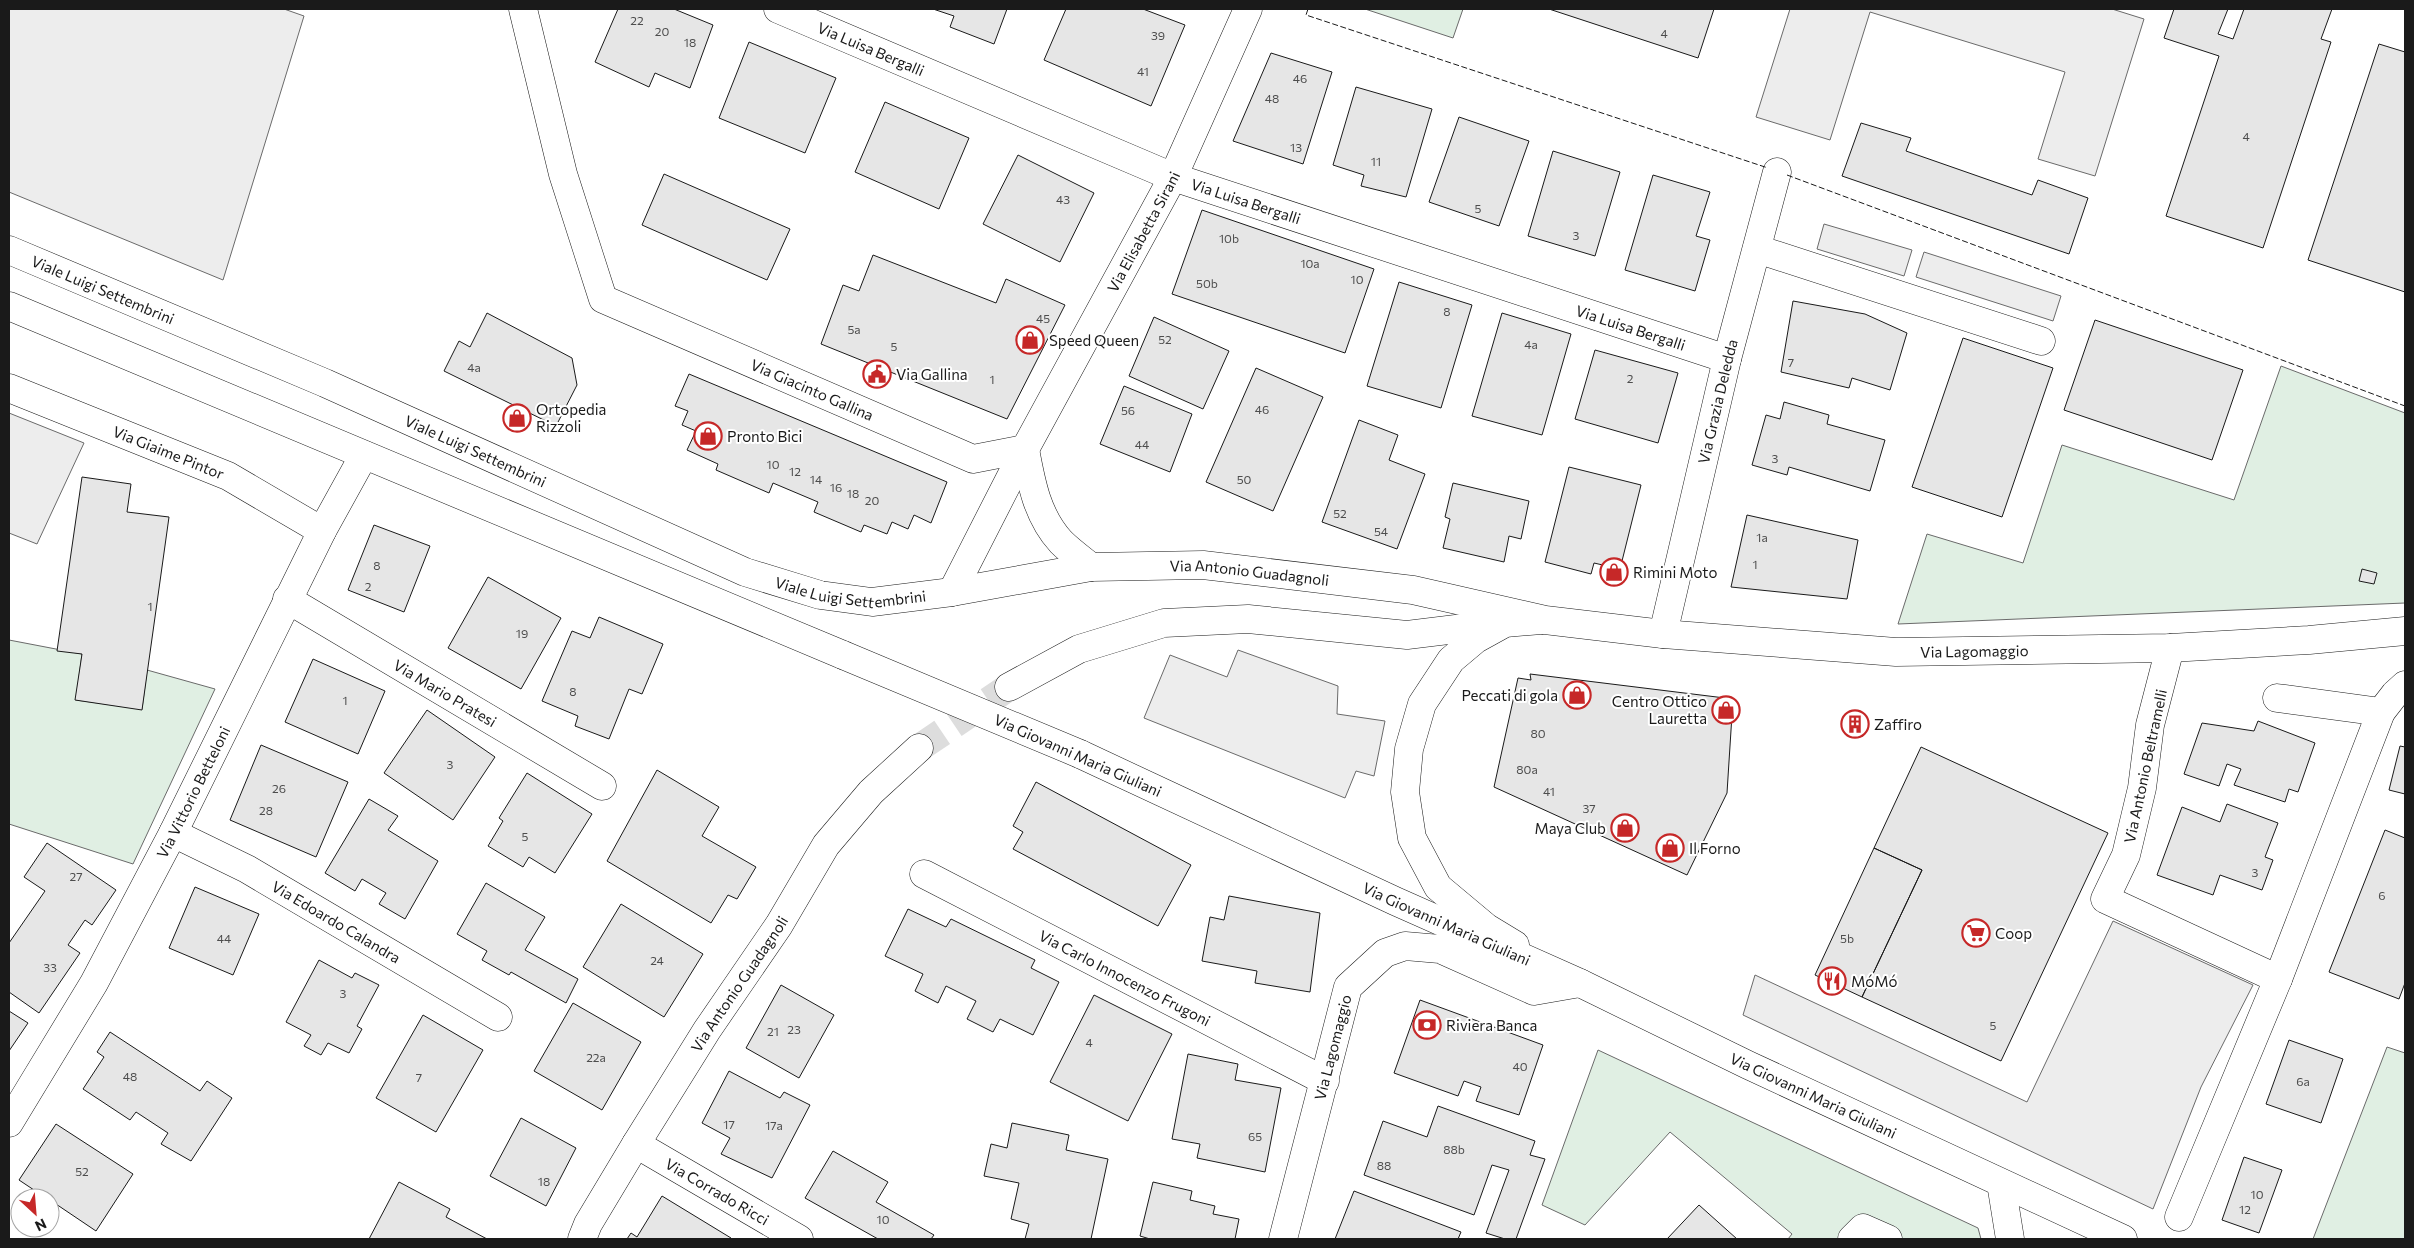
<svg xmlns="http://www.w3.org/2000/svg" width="2414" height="1248" font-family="Commissioner,sans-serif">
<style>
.green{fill:#e0efe3;stroke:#6a6a6a}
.parking{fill:#ededed;stroke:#6a6a6a}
.building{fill:#e6e6e6;stroke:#1a1a1a}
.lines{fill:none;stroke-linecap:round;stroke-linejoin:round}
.minor-tunnel{stroke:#ddd;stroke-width:28;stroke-dasharray:28 14;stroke-linecap:butt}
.minor-casing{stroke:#1a1a1a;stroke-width:29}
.major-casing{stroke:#1a1a1a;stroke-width:29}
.minor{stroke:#fff;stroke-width:28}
.major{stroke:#fff;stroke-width:28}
.major-bridge-casing{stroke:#1a1a1a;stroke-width:29;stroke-linecap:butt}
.major-bridge{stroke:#fff;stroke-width:28}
.fence{stroke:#1a1a1a;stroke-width:1;stroke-dasharray:6 2.5;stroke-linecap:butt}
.labels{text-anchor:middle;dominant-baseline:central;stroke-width:4;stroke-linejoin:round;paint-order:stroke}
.number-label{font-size:12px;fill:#4d4d4d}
.street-label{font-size:15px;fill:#1a1a1a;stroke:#fff}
.poi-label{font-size:15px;fill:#1a1a1a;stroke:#fff;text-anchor:start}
</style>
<rect width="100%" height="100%" fill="#fff"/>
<!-- green -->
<path class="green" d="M1365 9H1463L1453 38Z
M2281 366 2405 413V603L1898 624 1927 534 2023 563 2062 445 2234 500Z
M9 640 82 654 76 700 142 709 147 670 215 689 133 864 9 824Z
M2387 1047 2405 1053V1239H2313Z
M1598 1050 1978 1228 1981 1239H1788L1792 1234 1670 1132 1585 1225 1542 1205Z"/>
<!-- parking -->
<path class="parking" d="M9 9H284L304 16 223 280 9 192Z
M1790 9H2112L2144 19 2095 176 2038 159 2065 72 1870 12 1830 140 1756 117Z
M1824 224 1912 250 1904 276 1817 249Z
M1924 252 2061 296 2053 321 1916 277Z
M9 413 84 443 37 544 9 533Z
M1238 650 1338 686 1337 714 1385 721 1374 776 1356 771 1345 798 1144 718 1170 655 1227 677Z
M2113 921 2253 985 2201 1087 2153 1209 1743 1015 1755 975 2027 1102Z"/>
<!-- building -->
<path class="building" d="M618 9H674L713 25 690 88 655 73 649 87 595 62Z
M933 9H1007L994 44 950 27 954 16Z
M1066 9H1143L1185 25 1151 106 1044 60Z
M1549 9H1714L1698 58Z
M2174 9H2228L2218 34 2233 39 2244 9H2332L2321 39 2331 42 2263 248 2166 216 2219 56 2164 38Z
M749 42 836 78 805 153 719 118Z
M2379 44 2405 52V292L2308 260Z
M1271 53 1332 72 1303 164 1233 141Z
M1356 87 1432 109 1406 197 1361 186 1364 175 1333 165Z
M885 102 969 138 939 209 855 172Z
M1459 117 1529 141 1499 226 1429 202Z
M1861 123 1911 138 1906 151 2032 195 2038 180 2088 198 2069 254 1842 176Z
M1553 151 1620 172 1595 256 1528 236Z
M1018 155 1094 193 1060 262 983 224Z
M664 174 790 229 767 280 642 225Z
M1653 175 1710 192 1696 236 1710 240 1695 291 1625 270Z
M1202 210 1374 269 1345 353 1172 294Z
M873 255 996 303 1006 279 1065 305 1007 419 821 344 843 285 859 291Z
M1399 282 1472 305 1441 408 1367 386Z
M1793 301 1865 314 1907 333 1890 390 1852 378 1849 388 1781 372Z
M487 313 572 358 577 385 556 426 444 371 459 341 470 347Z
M1502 313 1571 334 1542 435 1472 416Z
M1154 317 1229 351 1203 409 1129 376Z
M2095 320 2243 370 2212 460 2064 410Z
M1963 338 2053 368 2002 517 1912 487Z
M1595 350 1678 373 1658 443 1575 419Z
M1256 368 1323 397 1273 511 1206 482Z
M689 374 947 482 931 523 914 515 908 529 892 522 887 534 864 525 861 532 814 512 818 502 773 483 769 493 716 470 718 464 687 450 696 431 682 425 688 411 675 406Z
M1124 386 1192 414 1170 472 1100 444Z
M1784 402 1829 415 1827 424 1885 440 1870 491 1789 467 1787 475 1752 465 1766 415 1780 419Z
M1359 420 1398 435 1389 460 1425 474 1397 549 1322 522Z
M1569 467 1641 485 1620 569 1594 563 1591 574 1545 562Z
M82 477 131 484 127 512 169 517 142 710 75 700 82 654 57 651Z
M1453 483 1529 501 1521 539 1509 536 1504 562 1443 548 1450 519 1445 517Z
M1747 515 1858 540 1847 599 1731 587Z
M374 525 430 546 404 612 348 590Z
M2362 569 2377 573 2374 584 2359 581Z
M488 577 561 618 521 689 448 648Z
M599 617 663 644 642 694 629 689 609 739 575 726 578 716 542 701 572 631 590 638Z
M313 659 385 691 358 754 285 722Z
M1530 674 1733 699 1727 793 1687 875 1494 787 1518 678 1531 680Z
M427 710 495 757 453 820 384 773Z
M1848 713H1862L1863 736 1848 735Z
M2258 721 2315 743 2298 792 2289 789 2285 802 2234 785 2241 769 2227 764 2219 786 2184 774 2202 723 2254 731Z
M261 745 348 782 316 857 230 820Z
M2400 746 2405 747V794L2389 790Z
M1921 747 2108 833 2001 1061 1862 997 1922 870 1874 848Z
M657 770 719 807 702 836 756 867 737 899 728 895 711 923 607 861Z
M527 773 592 814 555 873 529 857 523 867 488 846 503 821 499 818Z
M1036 782 1191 865 1158 926 1013 849 1023 832 1013 826Z
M369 799 398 816 388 830 438 861 405 919 379 904 386 893 362 879 355 891 325 873Z
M2227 804 2278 823 2265 857 2273 860 2262 890 2220 875 2213 895 2157 875 2182 807 2220 822Z
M2385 830 2405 838V983L2399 999 2329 972Z
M47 843 116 890 92 925 85 920 68 945 80 953 39 1013 9 992V943L45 891 24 877Z
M1874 848 1922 870 1862 997 1815 975Z
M486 883 545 917 525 950 578 979 566 1003 511 972 509 975 482 960 487 951 457 934Z
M195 887 259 914 233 975 169 948Z
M1229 896 1320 913 1310 992 1255 983 1257 971 1202 961 1210 917 1224 920Z
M621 904 703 954 664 1017 583 967Z
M908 909 946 927 951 919 1035 960 1031 968 1059 982 1033 1035 1000 1019 993 1032 967 1019 976 1001 946 986 938 1003 915 991 923 974 885 956Z
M319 960 352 978 355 973 379 985 357 1026 362 1029 349 1053 328 1043 321 1055 304 1046 311 1035 286 1022Z
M781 985 834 1015 799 1078 746 1048Z
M1094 995 1172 1034 1128 1121 1050 1082Z
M1420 1000 1543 1045 1519 1115 1476 1101 1481 1087 1464 1081 1458 1096 1394 1073Z
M573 1003 641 1042 602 1110 534 1071Z
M9 1011 28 1023 9 1051Z
M423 1015 483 1050 436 1132 376 1098Z
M110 1032 200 1091 207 1081 232 1098 191 1161 161 1144 168 1133 136 1112 130 1120 83 1089 104 1057 97 1052Z
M2289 1040 2343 1059 2321 1123 2266 1104Z
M1188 1054 1238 1064 1235 1080 1281 1088 1265 1172 1197 1158 1200 1144 1172 1139Z
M729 1071 780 1098 784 1092 810 1105 772 1178 721 1154 730 1138 702 1123Z
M1438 1106 1535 1141 1530 1155 1545 1159 1516 1239H1505L1486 1233 1509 1170 1492 1165 1474 1215 1364 1175 1383 1121 1427 1137Z
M521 1118 576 1148 546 1206 490 1176Z
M1012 1123 1069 1135 1066 1150 1108 1159 1091 1239H1025L1029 1224 1011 1219 1019 1183 984 1176 991 1144 1007 1148Z
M56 1124 133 1174 96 1231 50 1200V1198H46L19 1180Z
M833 1151 888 1182 876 1202 934 1235 931 1239H878L805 1198Z
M2244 1157 2282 1170 2259 1233 2222 1220Z
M399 1182 450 1209 446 1217 487 1239H369Z
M1153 1182 1192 1191 1190 1200 1215 1206 1213 1214 1239 1219 1235 1239H1150L1140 1236Z
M1354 1191 1461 1232 1458 1239H1335Z
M662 1196 731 1238 730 1239H627L631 1233 637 1237Z
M1699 1205 1737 1239H1667Z"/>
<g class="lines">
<!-- minor-tunnel -->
<path class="minor-tunnel" d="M919 748 1009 687"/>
<!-- minor casing -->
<g class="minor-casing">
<g id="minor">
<path id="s1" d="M523 9 563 174 603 299 973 459 1025 449"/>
<path id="s2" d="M778 9 1173 177 1727 359"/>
<path d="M1757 249 2041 341"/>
<path id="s3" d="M9 388 228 476 322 531"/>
<path d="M1025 449C1031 482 1037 516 1061 542 1070 551 1081 559 1091 567"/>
<path id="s4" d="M952 592 1025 449 1173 177 1248 9"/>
<path id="s5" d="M287 599 602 786"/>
<path id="s6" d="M1663 634 1727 359 1777 172"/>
<path d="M2170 648 2150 725 2142 788 2126 855 2105 899 2278 979 2381 712 2395 694 2405 685"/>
<path d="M1009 687 1079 649 1164 623 1248 619 1407 635 1497 624"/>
<path d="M2277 698 2381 712"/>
<path id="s7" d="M173 833 247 869 498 1017"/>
<path id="s8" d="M924 874 1325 1081"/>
<path d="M1515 945 1487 928 1438 887 1412 838 1405 792 1409 749 1422 704 1451 660 1476 639 1505 623 1541 620"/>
<path id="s9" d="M9 1123 94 983 173 833 322 531 364 455"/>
<path id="s10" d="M636 1144 799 1239"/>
<path d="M2001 1183 2010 1239"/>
<path d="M2179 1217 2278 979"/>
<path id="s11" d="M582 1239 588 1224 636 1144 707 1030 779 925 826 845 871 792 919 748"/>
<path id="s12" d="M1283 1239 1348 987 1385 953 1405 946 1440 949 1534 991 1580 983"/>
<path d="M1852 1239 1863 1228 1888 1239"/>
</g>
</g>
<!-- major casing -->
<g class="major-casing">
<g id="major">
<path id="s13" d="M9 250 325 383 745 572 820 595 872 602 952 592 1091 567 1203 565 1413 590 1545 620 1663 634 1896 652 2170 648 2309 640 2405 631"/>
<path d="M9 306 843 655"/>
<path id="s14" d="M1080 754 1395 901 1580 983 1748 1065 2123 1239"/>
</g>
</g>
<!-- minor -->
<use href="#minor" class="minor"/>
<!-- major -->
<use href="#major" class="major"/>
<!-- major-bridge casing -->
<g class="major-bridge-casing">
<path id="major-bridge" d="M843 655 1080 754"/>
</g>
<!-- major-bridge -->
<use href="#major-bridge" class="major-bridge"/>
<!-- fence -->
<path class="fence" d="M1308 9 1306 15 1768 168
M1787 175 2405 406"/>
</g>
<!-- icons -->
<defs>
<g id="shop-ring" transform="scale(1.4375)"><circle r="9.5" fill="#fff" stroke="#c62828" stroke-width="1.5"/><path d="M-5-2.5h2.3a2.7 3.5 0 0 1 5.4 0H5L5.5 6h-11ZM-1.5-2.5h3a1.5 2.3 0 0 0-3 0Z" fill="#c62828"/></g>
<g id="civic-ring" transform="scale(1.4375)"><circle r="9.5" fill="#fff" stroke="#c62828" stroke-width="1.5"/><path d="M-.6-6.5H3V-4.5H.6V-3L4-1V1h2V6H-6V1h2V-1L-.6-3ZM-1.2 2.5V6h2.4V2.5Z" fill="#c62828"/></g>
<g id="building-ring" transform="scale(1.4375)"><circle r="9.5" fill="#fff" stroke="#c62828" stroke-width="1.5"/><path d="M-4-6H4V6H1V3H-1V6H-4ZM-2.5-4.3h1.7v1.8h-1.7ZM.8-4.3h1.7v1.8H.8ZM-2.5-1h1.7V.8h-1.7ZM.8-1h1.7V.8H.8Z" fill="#c62828"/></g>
<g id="supermarket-ring" transform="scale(1.4375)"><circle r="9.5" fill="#fff" stroke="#c62828" stroke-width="1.5"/><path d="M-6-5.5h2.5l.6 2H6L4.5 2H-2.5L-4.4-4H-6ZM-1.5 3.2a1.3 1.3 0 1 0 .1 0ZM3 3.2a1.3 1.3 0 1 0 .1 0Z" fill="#c62828"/></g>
<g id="restaurant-ring" transform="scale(1.4375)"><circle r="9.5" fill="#fff" stroke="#c62828" stroke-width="1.5"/><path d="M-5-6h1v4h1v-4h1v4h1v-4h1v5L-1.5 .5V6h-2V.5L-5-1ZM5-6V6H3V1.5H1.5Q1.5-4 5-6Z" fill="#c62828"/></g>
<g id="bank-ring" transform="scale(1.4375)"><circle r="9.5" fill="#fff" stroke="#c62828" stroke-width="1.5"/><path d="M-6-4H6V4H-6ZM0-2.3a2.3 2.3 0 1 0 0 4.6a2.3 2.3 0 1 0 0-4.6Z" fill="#c62828"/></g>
</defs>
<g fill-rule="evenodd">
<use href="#shop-ring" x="1030" y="340"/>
<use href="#civic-ring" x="877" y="374"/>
<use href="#shop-ring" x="517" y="418"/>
<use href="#shop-ring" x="708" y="436"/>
<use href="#shop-ring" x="1614" y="572"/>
<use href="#shop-ring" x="1577" y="695"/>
<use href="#shop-ring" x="1726" y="710"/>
<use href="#building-ring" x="1855" y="724"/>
<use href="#shop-ring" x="1625" y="828"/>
<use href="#shop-ring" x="1670" y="848"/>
<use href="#supermarket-ring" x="1976" y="933"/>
<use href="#restaurant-ring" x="1832" y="981"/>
<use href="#bank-ring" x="1427" y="1025"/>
</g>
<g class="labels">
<!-- number labels -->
<g class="number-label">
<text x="637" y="20">22</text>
<text x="662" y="31">20</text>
<text x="1664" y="33">4</text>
<text x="1158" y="35">39</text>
<text x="690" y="42">18</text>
<text x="1143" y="71">41</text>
<text x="1300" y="78">46</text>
<text x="1272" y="98">48</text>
<text x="2246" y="136">4</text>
<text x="1296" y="147">13</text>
<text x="1376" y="161">11</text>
<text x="1063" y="199">43</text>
<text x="1478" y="208">5</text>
<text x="1576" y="235">3</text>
<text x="1229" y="238">10b</text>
<text x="1310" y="263">10a</text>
<text x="1357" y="279">10</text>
<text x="1207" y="283">50b</text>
<text x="1447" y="311">8</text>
<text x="1043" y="318">45</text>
<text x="854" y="329">5a</text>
<text x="1165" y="339">52</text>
<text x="1531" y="344">4a</text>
<text x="894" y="346">5</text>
<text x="1791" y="362">7</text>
<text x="474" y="367">4a</text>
<text x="1630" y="378">2</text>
<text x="992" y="379">1</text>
<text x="1262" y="409">46</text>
<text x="1128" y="410">56</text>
<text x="1142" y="444">44</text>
<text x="1775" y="458">3</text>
<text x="773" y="464">10</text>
<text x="795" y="471">12</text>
<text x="816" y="479">14</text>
<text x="1244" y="479">50</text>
<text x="836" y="487">16</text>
<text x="853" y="493">18</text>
<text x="872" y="500">20</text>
<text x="1340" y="513">52</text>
<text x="1381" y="531">54</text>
<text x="1762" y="537">1a</text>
<text x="1755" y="564">1</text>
<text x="377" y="565">8</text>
<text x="368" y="586">2</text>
<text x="150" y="606">1</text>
<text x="522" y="633">19</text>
<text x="573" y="691">8</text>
<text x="345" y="700">1</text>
<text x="1538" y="733">80</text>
<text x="450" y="764">3</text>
<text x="1527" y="769">80a</text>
<text x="279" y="788">26</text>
<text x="1549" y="791">41</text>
<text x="1589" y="808">37</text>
<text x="266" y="810">28</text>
<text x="525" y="836">5</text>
<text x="2255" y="872">3</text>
<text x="76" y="876">27</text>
<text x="2382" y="895">6</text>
<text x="224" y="938">44</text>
<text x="1847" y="938">5b</text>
<text x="657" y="960">24</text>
<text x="50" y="967">33</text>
<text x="343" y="993">3</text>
<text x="1993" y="1025">5</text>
<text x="794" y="1029">23</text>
<text x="773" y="1031">21</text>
<text x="1089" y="1042">4</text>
<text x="596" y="1057">22a</text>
<text x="1520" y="1066">40</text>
<text x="130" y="1076">48</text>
<text x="419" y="1077">7</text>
<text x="2303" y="1081">6a</text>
<text x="729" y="1124">17</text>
<text x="774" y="1125">17a</text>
<text x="1255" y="1136">65</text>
<text x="1454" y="1149">88b</text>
<text x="1384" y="1165">88</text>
<text x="82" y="1171">52</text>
<text x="544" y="1181">18</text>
<text x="2257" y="1194">10</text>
<text x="2245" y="1209">12</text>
<text x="883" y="1219">10</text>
</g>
<!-- street labels -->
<g class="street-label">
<text stroke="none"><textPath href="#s2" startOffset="101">Via Luisa Bergalli</textPath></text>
<text stroke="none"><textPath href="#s2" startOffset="506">Via Luisa Bergalli</textPath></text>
<text stroke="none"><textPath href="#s4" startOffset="408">Via Elisabetta Sirani</textPath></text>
<text stroke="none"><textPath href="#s13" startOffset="102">Viale Luigi Settembrini</textPath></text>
<text stroke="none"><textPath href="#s2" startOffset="911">Via Luisa Bergalli</textPath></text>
<text stroke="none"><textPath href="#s1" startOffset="529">Via Giacinto Gallina</textPath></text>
<text stroke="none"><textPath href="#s6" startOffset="239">Via Grazia Deledda</textPath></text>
<text stroke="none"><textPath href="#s13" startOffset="508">Viale Luigi Settembrini</textPath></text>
<text stroke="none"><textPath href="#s3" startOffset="172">Via Giaime Pintor</textPath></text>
<text stroke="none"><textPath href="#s13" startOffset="1315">Via Antonio Guadagnoli</textPath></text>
<text stroke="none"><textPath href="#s13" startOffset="912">Viale Luigi Settembrini</textPath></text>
<text stroke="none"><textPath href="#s13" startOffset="2046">Via Lagomaggio</textPath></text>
<text stroke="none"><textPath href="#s5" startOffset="184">Via Mario Pratesi</textPath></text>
<text transform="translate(1078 755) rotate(24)">Via Giovanni Maria Giuliani</text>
<text transform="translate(2145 766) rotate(-78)">Via Antonio Beltramelli</text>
<text stroke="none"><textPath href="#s9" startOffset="379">Via Vittorio Betteloni</textPath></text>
<text stroke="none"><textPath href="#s7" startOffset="186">Via Edoardo Calandra</textPath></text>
<text stroke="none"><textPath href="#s14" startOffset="404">Via Giovanni Maria Giuliani</textPath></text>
<text stroke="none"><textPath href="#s8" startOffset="226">Via Carlo Innocenzo Frugoni</textPath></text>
<text stroke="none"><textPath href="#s11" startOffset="300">Via Antonio Guadagnoli</textPath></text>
<text stroke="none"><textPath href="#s12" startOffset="198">Via Lagomaggio</textPath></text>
<text stroke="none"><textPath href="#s14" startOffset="809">Via Giovanni Maria Giuliani</textPath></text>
<text stroke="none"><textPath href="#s10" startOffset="94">Via Corrado Ricci</textPath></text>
</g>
<!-- poi labels -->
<g class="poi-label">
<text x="1049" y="340">Speed Queen</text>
<text x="896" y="374">Via Gallina</text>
<text x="536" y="409">Ortopedia<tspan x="536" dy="17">Rizzoli</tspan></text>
<text x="727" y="436">Pronto Bici</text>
<text x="1633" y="572">Rimini Moto</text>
<text x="1558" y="695" text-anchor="end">Peccati di gola</text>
<text x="1707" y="701" text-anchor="end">Centro Ottico<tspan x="1707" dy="17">Lauretta</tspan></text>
<text x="1874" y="724">Zaffiro</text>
<text x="1606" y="828" text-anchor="end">Maya Club</text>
<text x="1689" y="848">Il Forno</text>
<text x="1995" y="933">Coop</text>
<text x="1851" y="981">MóMó</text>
<text x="1446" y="1025">Riviera Banca</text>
</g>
</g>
<!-- border -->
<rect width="2414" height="1248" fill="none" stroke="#1a1a1a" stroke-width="20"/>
<!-- north arrow -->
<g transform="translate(35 1213) rotate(154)"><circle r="24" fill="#ffffff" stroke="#a3a3a3"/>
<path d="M0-4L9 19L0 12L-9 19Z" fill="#c62828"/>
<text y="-8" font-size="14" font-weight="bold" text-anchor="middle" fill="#1a1a1a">N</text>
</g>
</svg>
